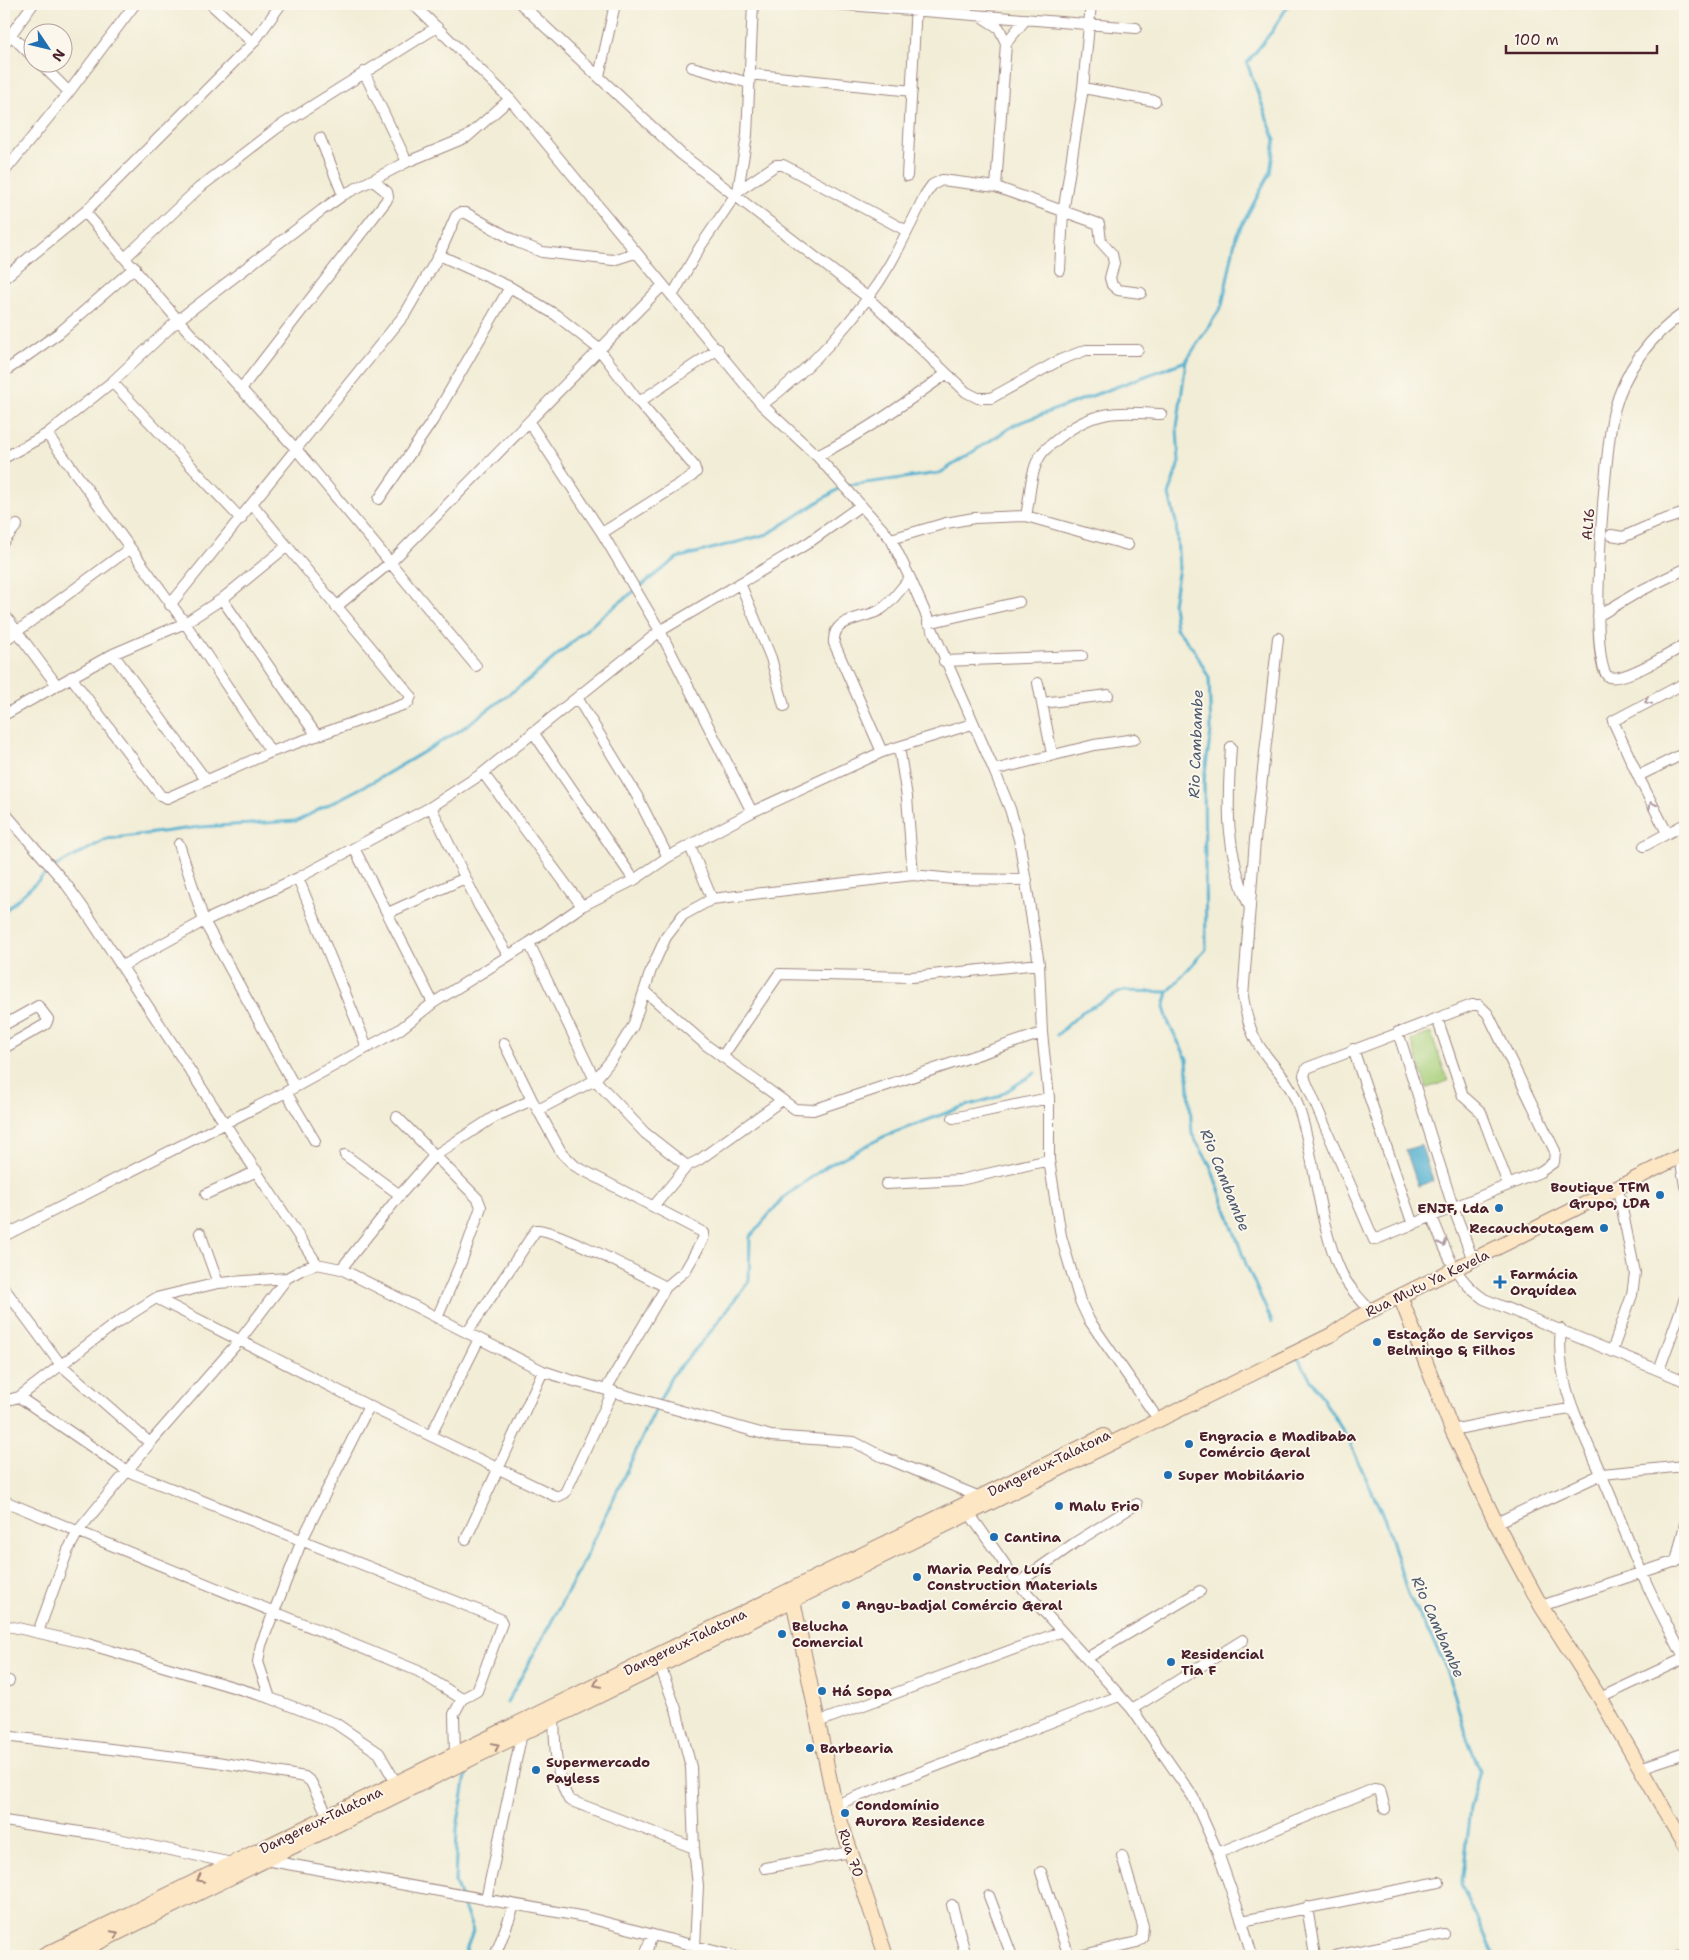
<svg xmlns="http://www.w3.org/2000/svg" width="1689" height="1960" font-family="'Shantell Sans',sans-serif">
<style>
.green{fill:#a8d07b;stroke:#797853}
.water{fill:#52b1d0;stroke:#4e687e}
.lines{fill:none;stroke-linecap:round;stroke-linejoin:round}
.stream{stroke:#52b1d0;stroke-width:3}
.street-casing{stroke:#9e8680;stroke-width:12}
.secondary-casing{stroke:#9e8680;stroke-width:16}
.street{stroke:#fff;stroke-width:10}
.secondary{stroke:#fce6c4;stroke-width:14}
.oneway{stroke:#ae9aa0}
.oneway2{stroke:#a38278}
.poi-dot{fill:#1f6fb2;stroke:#fbf7ec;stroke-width:2}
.labels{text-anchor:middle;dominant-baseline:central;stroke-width:4;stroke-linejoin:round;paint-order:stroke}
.street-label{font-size:14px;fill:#4a1f2b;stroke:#fbf7ec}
.poi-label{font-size:14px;font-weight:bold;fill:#4a1f2b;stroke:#fbf7ec;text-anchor:start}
.water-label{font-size:15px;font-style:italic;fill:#4d596d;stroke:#fbf7ec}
</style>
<rect width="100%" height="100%" fill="#fbf7ec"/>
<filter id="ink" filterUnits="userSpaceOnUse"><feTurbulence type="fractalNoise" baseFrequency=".02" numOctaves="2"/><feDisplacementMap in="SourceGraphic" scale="10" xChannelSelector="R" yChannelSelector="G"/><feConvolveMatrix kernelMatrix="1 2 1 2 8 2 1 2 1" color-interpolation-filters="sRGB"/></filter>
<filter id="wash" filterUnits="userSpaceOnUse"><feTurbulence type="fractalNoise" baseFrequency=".0096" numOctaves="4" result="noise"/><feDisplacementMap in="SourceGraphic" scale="20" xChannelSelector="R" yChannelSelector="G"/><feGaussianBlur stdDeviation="1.12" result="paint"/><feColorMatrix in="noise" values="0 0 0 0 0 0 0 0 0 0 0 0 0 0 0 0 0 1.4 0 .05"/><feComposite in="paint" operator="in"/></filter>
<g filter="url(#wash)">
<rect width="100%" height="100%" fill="#f2edd6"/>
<!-- green -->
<path class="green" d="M1431 1033 1448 1081 1427 1088 1411 1040Z"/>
<!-- water -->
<path class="water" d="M1421 1145 1433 1181 1418 1186 1406 1150Z"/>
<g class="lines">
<!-- stream -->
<path class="stream" d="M4 912 52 868 107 839 200 827 297 821 378 779 459 731 531 678 602 616 677 558 768 534 843 486 940 473 1016 424 1186 361
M1057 1035 1082 1012 1122 991 1168 992
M1272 1322 1246 1264 1210 1165 1192 1134 1187 1059 1169 1024 1164 1007 1168 992 1206 949 1204 780 1211 731 1209 678 1195 651 1176 628 1173 604 1179 568 1176 522 1169 495 1179 462 1177 428 1186 361 1222 306 1236 236 1270 173 1275 140 1247 63 1273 30 1289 4
M1297 1357 1348 1439 1385 1520 1408 1594 1442 1658 1455 1696 1464 1730 1480 1771 1470 1808 1461 1884 1494 1956
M507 1703 579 1571 671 1377 707 1336 749 1281 750 1237 783 1198 827 1166 883 1137 959 1108 997 1097 1035 1073
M464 1956 473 1931 455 1882 457 1828 467 1770"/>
</g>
</g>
<g filter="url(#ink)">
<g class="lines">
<!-- street casing -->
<g class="street-casing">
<path id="street" d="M211 4 253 43
M413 4 510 99 762 405 817 456 891 539 910 578 994 770 1010 809 1019 839 1039 964 1042 1033 1049 1098V1160L1061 1236 1080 1301 1089 1320 1153 1412
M521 4 681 154 867 297 966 392 978 398H991L1060 360 1086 350H1138
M835 4 1136 28
M982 17 999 28 1006 43
M11 35 32 56
M4 44 33 4
M39 62 69 92
M692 67 749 83
M364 72 407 162
M749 74 912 91
M599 76 615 4
M1083 88 1155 101
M320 138 343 195
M4 172 69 92 135 4
M907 176 916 4
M996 187 1006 43 1026 19
M738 191 776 165H783L907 231
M85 212 178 320 296 449 476 666
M439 255 510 287 556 315 599 349 639 402 694 466 696 472 692 476 602 533
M126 257 199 188 277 128 437 27
M1060 270 1063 213 1083 88 1091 4
M4 278 85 212 253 43 281 4
M672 296 700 247 738 191 747 135 753 4
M1685 312C1650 336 1625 370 1614 411 1606 441 1586 669 1609 677 1624 682 1671 653 1685 645
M4 372 59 333 135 267
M112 382 241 519
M241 389 386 201 388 197 387 192 372 180
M639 402 718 349
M762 405C810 369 860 316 890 264 903 241 914 218 925 195L932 185 942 180 996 187 1099 224 1101 242 1112 254 1114 263 1110 278 1112 285 1118 290 1141 293
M529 422 602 533 660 631 752 812
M47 434 185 623 271 752
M817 456C863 433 904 404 946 374
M4 458 47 434 112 382 178 320 322 210 343 195 407 162 467 137 510 99
M379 499 433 420 510 287
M1026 516C1030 498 1030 472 1040 456 1044 449 1053 443 1059 438 1093 409 1119 412 1161 414
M1611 535 1623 537 1657 522 1685 513
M891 539 946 523 974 518 1026 516 1128 545
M4 541 17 525
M740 583 771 658 784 706
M222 599 317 736
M170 605 405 314 439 255 456 216 460 213H466L517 242 542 252 613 260 635 253
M336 607 391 562 662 286
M4 614 56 684
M1598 616 1640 591 1685 569
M928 623 1019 602
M1278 638 1255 840 1243 997C1246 1013 1249 1029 1258 1044 1270 1064 1287 1077 1296 1100 1316 1155 1316 1218 1341 1272 1348 1287 1360 1299 1371 1311
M4 641 129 549
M113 654 206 780
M944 661 1082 656
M71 677 160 795 167 798 271 752 408 703 411 696 253 505
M1038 683 1052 754
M578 699 637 796 668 857
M1042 703 1108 695
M4 715 113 654 185 623 222 599 286 547
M533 732 634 880
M899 747 907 797 913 875
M1231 747C1227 807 1225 852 1250 908
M882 752 834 643C832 617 862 620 880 610 892 603 901 588 910 578
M994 770 1094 745 1135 739
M483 773 582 906
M1638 776 1685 753
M431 807 479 906 508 955
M4 812 66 884 84 909 317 1264
M1667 833 1638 776 1613 721 1685 683
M179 844 204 921 295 1087
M690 846 712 899
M1644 846 1685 824
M354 848 433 1003
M298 878 367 1047
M388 913 465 878
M529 943 595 1080 645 1133 687 1166 699 1160 782 1100
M122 966 204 921 298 878 431 807 483 773 660 631 808 543 860 506
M645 991 706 1045 795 1109 813 1110 1042 1033
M1472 1005H1479L1488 1014 1555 1151 1554 1162 1540 1172 1374 1240 1306 1082 1304 1075 1307 1068Z
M1437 1018 1463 1096 1481 1112 1508 1184
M4 1025 38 1006 48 1019 46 1024 4 1048
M1398 1032 1453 1207 1473 1260
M504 1043 532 1100
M1353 1049 1413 1225
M722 1057 779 974 912 977 1039 964
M286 1092 315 1141
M538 1110 561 1152 575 1166 704 1233 703 1239 692 1259 685 1271 666 1287 606 1389
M397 1117 478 1199 481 1207 462 1260 437 1318
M953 1118 1049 1098
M345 1155 400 1195
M1680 1157 1685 1186
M886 1184 960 1180 1049 1160
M206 1194 257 1171
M654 1206 687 1166
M1432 1217C1446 1250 1453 1278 1484 1299L1685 1381
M200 1233 218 1283
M4 1236 286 1092 399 1030 433 1003 529 943 582 906 634 880 668 857 752 812 882 752 972 724
M341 1269 543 1371 567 1379 771 1436 854 1442 883 1457 980 1497
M4 1288 61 1365 150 1443
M156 1298 369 1406 557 1497 565 1493 613 1391
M1561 1329C1555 1382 1581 1427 1601 1474 1616 1506 1627 1540 1642 1573 1654 1602 1670 1630 1684 1658
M467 1333 536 1230C552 1227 646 1277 666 1287
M1612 1351 1632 1295 1635 1273 1618 1189
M1659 1370 1685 1298
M19 1397 127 1471 500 1619 502 1623 477 1691 462 1699 454 1714 455 1754
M4 1401 19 1397 112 1326 156 1298 218 1283 287 1278 303 1269 317 1264 341 1269 400 1195 434 1156 494 1117 532 1100 538 1110 595 1080 612 1059 633 1026 651 970 666 937 683 915 712 899 913 875 953 879 1027 880
M1452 1430 1522 1416 1571 1409
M431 1435 479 1339
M4 1501 418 1671 462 1699
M969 1513 1018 1583 1132 1709 1193 1797 1218 1853 1242 1921 1252 1956
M1496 1523 1602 1474 1685 1466
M466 1539 543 1371
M1676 1562 1685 1524
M1018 1583 1076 1542 1137 1504
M1541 1606 1685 1558
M4 1625 88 1644 270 1698 335 1723 379 1753 396 1783
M38 1632 68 1550 79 1530 150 1443 240 1340 287 1278
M1087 1658 1200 1591
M660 1666 676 1709 691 1767 694 1848 698 1886 695 1947
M4 1681H9
M270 1698 258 1662 261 1645 302 1540 369 1406
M1600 1698 1685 1658
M1132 1709 1243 1640
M554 1718C555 1746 555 1775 569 1800L694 1848
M818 1722 1060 1632
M4 1736 217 1762 305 1777 311 1782 328 1816
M1640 1768 1685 1753
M835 1805 1119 1696
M4 1821 94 1834 232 1863
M1218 1853 1374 1789 1380 1790 1385 1809
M265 1860 585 1917 733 1956
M765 1868 850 1852
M1041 1872 1069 1956
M989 1896 1012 1956
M486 1900 522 1733
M952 1905 966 1956
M1307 1907 1315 1956
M1242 1921 1439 1882
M495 1956 514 1906
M645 1956 652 1935
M1079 1956 1137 1942 1142 1938 1143 1926 1122 1856
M1335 1956 1444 1934
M1679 1956 1685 1953"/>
</g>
<!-- secondary casing -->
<g class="secondary-casing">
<path id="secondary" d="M1400 1296 1452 1430 1496 1523 1541 1606 1600 1698 1685 1846
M793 1600 835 1805 886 1956
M43 1956 1104 1436
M71 1956 1331 1335 1356 1318 1685 1154"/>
</g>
<!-- street -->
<use href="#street" class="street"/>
<!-- secondary -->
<use href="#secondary" class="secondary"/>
</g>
<!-- one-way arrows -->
<defs><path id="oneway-chevron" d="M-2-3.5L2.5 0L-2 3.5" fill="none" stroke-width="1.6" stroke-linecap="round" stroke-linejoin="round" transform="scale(1.25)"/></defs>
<g class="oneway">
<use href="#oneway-chevron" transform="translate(1648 701) rotate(154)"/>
<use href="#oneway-chevron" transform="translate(1652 805) rotate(-117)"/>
<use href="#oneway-chevron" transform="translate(1443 1243) rotate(68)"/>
</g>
<g class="oneway2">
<use href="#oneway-chevron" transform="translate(597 1684) rotate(154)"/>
<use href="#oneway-chevron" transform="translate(496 1746) rotate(-26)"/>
<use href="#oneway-chevron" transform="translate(200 1879) rotate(154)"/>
<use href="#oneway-chevron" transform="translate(115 1934) rotate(-27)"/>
</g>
</g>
<!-- markers -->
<g class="poi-dot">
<circle cx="1660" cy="1195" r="5"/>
<circle cx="1499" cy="1208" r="5"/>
<circle cx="1604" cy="1228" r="5"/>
<path d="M1497.5 1274.5h5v5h5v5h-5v5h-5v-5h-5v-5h5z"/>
<circle cx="1377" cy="1342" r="5"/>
<circle cx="1189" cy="1444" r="5"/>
<circle cx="1168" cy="1475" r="5"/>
<circle cx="1059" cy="1506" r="5"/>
<circle cx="994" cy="1537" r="5"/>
<circle cx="917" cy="1577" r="5"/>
<circle cx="846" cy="1605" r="5"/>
<circle cx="782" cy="1634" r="5"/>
<circle cx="1171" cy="1662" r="5"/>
<circle cx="822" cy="1691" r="5"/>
<circle cx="810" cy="1748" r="5"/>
<circle cx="536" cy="1770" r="5"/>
<circle cx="845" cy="1813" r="5"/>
</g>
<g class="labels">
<!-- street labels -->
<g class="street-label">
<text transform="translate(1588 524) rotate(-85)">AL16</text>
<text transform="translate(1427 1283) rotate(-26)">Rua Mutu Ya Kevela</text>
<text transform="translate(1049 1463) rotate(-26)">Dangereux-Talatona</text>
<text transform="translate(685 1642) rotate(-26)">Dangereux-Talatona</text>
<text transform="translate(321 1820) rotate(-26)">Dangereux-Talatona</text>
<text transform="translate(851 1853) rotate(71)">Rua 70</text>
</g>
<!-- poi labels -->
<g class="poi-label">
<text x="1650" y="1187" text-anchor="end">Boutique TFM<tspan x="1650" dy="16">Grupo, LDA</tspan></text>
<text x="1489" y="1208" text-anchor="end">ENJF, Lda</text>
<text x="1594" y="1228" text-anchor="end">Recauchoutagem</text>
<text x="1510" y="1274">Farmácia<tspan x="1510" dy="16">Orquídea</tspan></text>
<text x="1387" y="1334">Estação de Serviços<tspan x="1387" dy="16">Belmingo &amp; Filhos</tspan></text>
<text x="1199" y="1436">Engracia e Madibaba<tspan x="1199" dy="16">Comércio Geral</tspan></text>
<text x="1178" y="1475">Super Mobiláario</text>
<text x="1069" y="1506">Malu Frio</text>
<text x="1004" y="1537">Cantina</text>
<text x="927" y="1569">Maria Pedro Luís<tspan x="927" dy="16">Construction Materials</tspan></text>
<text x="856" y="1605">Angu-badjal Comércio Geral</text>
<text x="792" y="1626">Belucha<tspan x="792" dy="16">Comercial</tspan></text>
<text x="1181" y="1654">Residencial<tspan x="1181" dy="16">Tia F</tspan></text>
<text x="832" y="1691">Há Sopa</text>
<text x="820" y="1748">Barbearia</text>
<text x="546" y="1762">Supermercado<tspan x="546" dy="16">Payless</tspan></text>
<text x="855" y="1805">Condomínio<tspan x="855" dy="16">Aurora Residence</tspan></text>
</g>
<!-- water labels -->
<g class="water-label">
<text transform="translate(1196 744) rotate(-88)">Rio Cambambe</text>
<text transform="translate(1225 1180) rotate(68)">Rio Cambambe</text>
<text transform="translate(1438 1627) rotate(66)">Rio Cambambe</text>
</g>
</g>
<!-- margin -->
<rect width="1689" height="1960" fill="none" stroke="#fbf7ec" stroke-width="20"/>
<!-- north arrow -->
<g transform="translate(48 48) rotate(125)"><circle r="24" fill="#fbf7ec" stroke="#b4a19f"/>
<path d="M0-4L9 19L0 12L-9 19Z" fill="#1f6fb2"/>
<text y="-8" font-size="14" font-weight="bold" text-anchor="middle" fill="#4a1f2b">N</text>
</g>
<!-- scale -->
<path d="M1506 45v8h151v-8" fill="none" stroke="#4a1f2b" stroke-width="2.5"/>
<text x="1514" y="45" font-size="15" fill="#4a1f2b" stroke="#fbf7ec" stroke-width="4" paint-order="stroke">100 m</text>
</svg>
